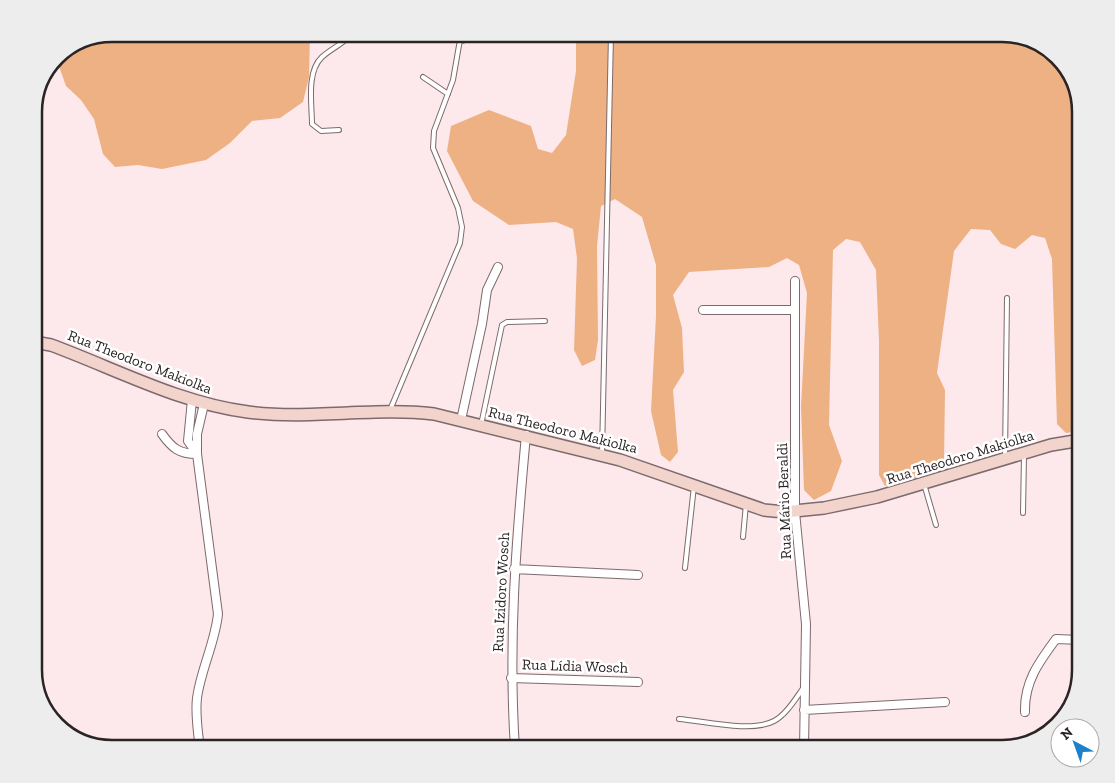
<svg xmlns="http://www.w3.org/2000/svg" width="1115" height="783" font-family="'Zilla Slab',serif">
<style>
.green{fill:#eeb184}
.lines{fill:none;stroke-linecap:round;stroke-linejoin:round}
.service-casing{stroke:#7c6a6d;stroke-width:6}
.minor-casing{stroke:#7c6a6d;stroke-width:10}
.secondary-casing{stroke:#7c6a6d;stroke-width:14}
.service{stroke:#fff;stroke-width:4}
.minor{stroke:#fff;stroke-width:8}
.secondary{stroke:#f2d4cd;stroke-width:11}
.labels{text-anchor:middle;dominant-baseline:central;stroke-width:5;stroke-linejoin:round;paint-order:stroke}
.street-label{font-size:15px;fill:#2b2425;stroke:#fff}
.rim{fill:none;stroke:#2b2425;stroke-width:2.5}
</style>
<rect width="100%" height="100%" fill="#fde8eb"/>
<!-- green -->
<path class="green" d="M112 34H310L309 77 303 102 280 118 252 121 230 143 206 160 162 169 138 165 115 167 103 154 94 119 81 100 66 86 56 58Z
M576 34H1003L1047 47 1073 77 1081 112V431L1066 433 1057 424 1052 259 1045 238 1032 235 1015 249 1001 244 990 230 971 229 954 251 937 373 945 390 944 462 933 473 885 486 879 475V341L876 270 860 242 846 239 833 250 829 425 842 461 831 491 814 500 804 490 801 407 807 293 799 265 787 258 769 267 689 272 673 295 682 328 684 372 673 390 678 452 670 462 661 455 651 411 656 316V265L642 217 615 199 601 206 597 246 598 340 595 360 582 366 574 350 577 258 573 229 556 222 509 225 473 201 447 151 451 126 489 110 531 126 538 149 552 153 566 135 576 71Z"/>
<g class="lines">
<!-- service casing -->
<g class="service-casing">
<path id="service" d="M459 42 484 34
M423 77 448 94
M339 130 321 131 312 124C312 105 306 72 322 57 332 48 343 44 352 34
M390 410 460 243 462 227 458 208 433 148 434 131 453 80 461 34
M481 425 502 325 507 322 545 321
M602 455 611 34
M1005 457 1007 298
M924 484 936 525
M1023 513 1024 455
M743 537 746 504
M685 568 694 486
M679 719C704 721 752 733 774 721 786 715 796 698 804 687"/>
</g>
<!-- minor casing -->
<g class="minor-casing">
<path id="minor" d="M795 281V512L806 624 804 749
M703 310H795
M192 400 188 441 197 454
M461 420 482 324 487 290 498 267
M162 434C172 448 179 454 197 454
M514 569 638 575
M511 678 638 682
M804 710 945 702
M1025 712C1024 682 1039 662 1056 639L1081 640
M200 749C198 732 195 715 197 698 201 669 215 643 218 614L197 454V434L204 404
M515 749C508 641 516 543 526 435"/>
</g>
<!-- secondary casing -->
<g class="secondary-casing">
<path id="secondary" d="M34 342 51 345C116 369 179 403 248 412 310 420 373 407 434 414L620 460 764 510 784 512 824 508 877 497 1051 445 1081 440"/>
</g>
<!-- service -->
<use href="#service" class="service"/>
<!-- minor -->
<use href="#minor" class="minor"/>
<!-- secondary -->
<use href="#secondary" class="secondary"/>
</g>
<g class="labels">
<!-- street labels -->
<g class="street-label">
<text transform="translate(140 362) rotate(21)">Rua Theodoro Makiolka</text>
<text transform="translate(563 430) rotate(14)">Rua Theodoro Makiolka</text>
<text transform="translate(960 457) rotate(-17)">Rua Theodoro Makiolka</text>
<text transform="translate(784 501) rotate(-92)">Rua Mário Beraldi</text>
<text transform="translate(501 592) rotate(-87)">Rua Izidoro Wosch</text>
<text transform="translate(575 666) rotate(2)">Rua Lídia Wosch</text>
</g>
</g>
<!-- crop -->
<path d="M0 0H1115V783H0ZM112 42H1002A70 70 0 0 1 1072 112V670A70 70 0 0 1 1002 740H112A70 70 0 0 1 42 670V112A70 70 0 0 1 112 42Z" fill="#eeedee" fill-rule="evenodd"/>
<path class="rim" d="M112 42H1002A70 70 0 0 1 1072 112V670A70 70 0 0 1 1002 740H112A70 70 0 0 1 42 670V112A70 70 0 0 1 112 42Z"/>
<!-- north arrow -->
<g transform="translate(1075 743) rotate(319)"><circle r="24" fill="#ffffff" stroke="#aaa7a8"/>
<path d="M0-4L9 19L0 12L-9 19Z" fill="#1a81cb"/>
<text y="-8" font-size="14" font-weight="bold" text-anchor="middle" fill="#2b2425">N</text>
</g>
</svg>
